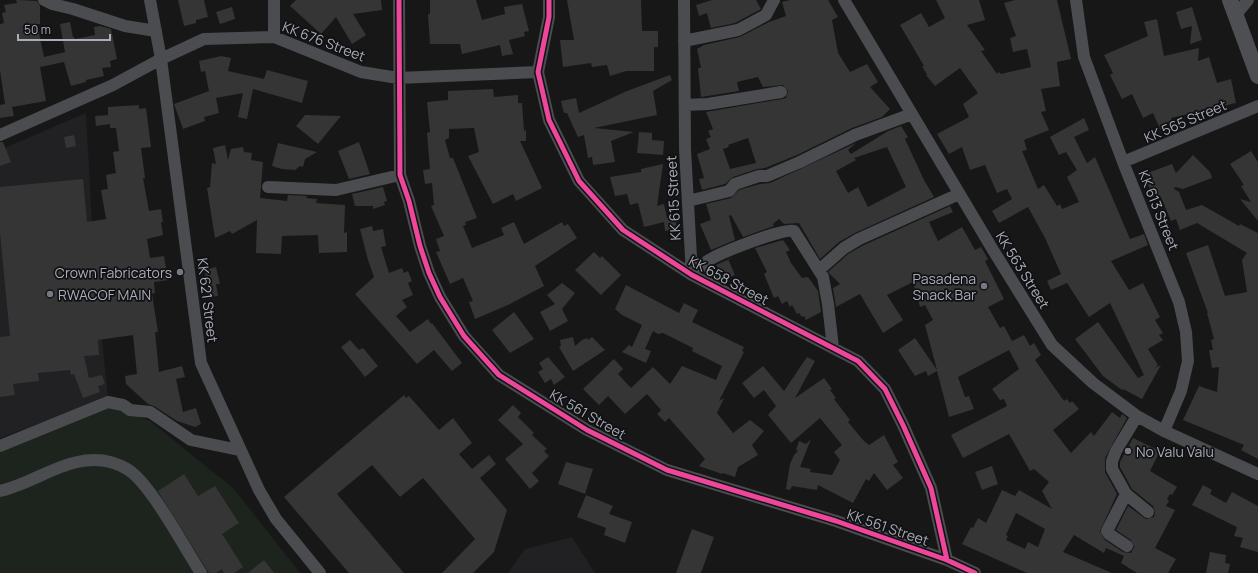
<svg xmlns="http://www.w3.org/2000/svg" width="1258" height="573" font-family="Manrope,sans-serif">
<style>
.built{fill:#212123}
.green{fill:#1d241e}
.building{fill:#353536;fill-rule:evenodd}
.lines{fill:none;stroke-linecap:round;stroke-linejoin:round}
.minor{stroke:#4b4c50;stroke-width:12}
.major{stroke:#4d4f52;stroke-width:16}
.cycleway-casing{stroke:#111113;stroke-width:8}
.cycleway{stroke:#ed469a;stroke-width:5}
.poi-dot{fill:#757880;stroke:#111113;stroke-width:1.5}
.labels{text-anchor:middle;dominant-baseline:central;stroke-width:3.5;stroke-linejoin:round;paint-order:stroke}
.street-label{font-size:14px;fill:#a8adb8;stroke:#111113}
.poi-label{font-size:14px;fill:#a8adb8;stroke:#111113;text-anchor:end}
</style>
<rect width="100%" height="100%" fill="#171717"/>
<!-- built -->
<path class="built" d="M86 113 94 262 108 398 0 438V150Z
M572 537 595 573H508L525 549Z"/>
<!-- green -->
<path class="green" d="M111 406 150 421 234 489 300 573H0V444Z"/>
<!-- building -->
<path class="building" d="M16 0 37 1 40 6V24H37L44 57 65 52 60 24 70 22 73 37H74L75 39 95 35 94 27 100 26 111 29 117 59 110 61 111 67 102 68 104 76 86 80V82L71 86 64 62 40 67 46 101 12 107 14 116 0 118V105L5 104 0 70V24L4 23 2 13 6 12 4 5 17 3Z
M178 0H204L208 17 196 20V23L184 26Z
M296 0H381L382 10 353 14 366 35 352 44 336 17 321 34 290 6Z
M430 0H476L482 20 505 14 504 7 522 4 529 31 524 32 525 36 509 40 513 54 502 56 500 45 462 54 460 44H430L428 14H430Z
M567 0H641L642 31H658V47H654V71H626L610 76 607 65 592 67 591 63 563 67 560 40H574Z
M712 0H756L761 9 735 23 711 28 707 13 699 16 696 5Z
M790 0H828L838 17 832 20 838 53 850 72 867 64 878 82 870 87 890 109 882 117 852 128 797 155 765 168 757 169 733 177 725 184 702 190 699 179 704 178 697 154 710 149 706 139 711 137 708 131 713 129 706 112 782 99 786 98 788 91 783 85 763 87 758 77 737 82 739 91 701 97 698 68H701L697 49 704 45 740 37 769 22 786 16 782 2ZM748 138 756 163 730 169 723 149 729 147 728 145Z
M936 0H979L985 20 967 25 985 50 981 51 997 74 999 72 1001 74 1031 67 1027 49 1013 52 1010 38 1016 36 1004 3 1015 0H1057L1071 59 1057 62 1060 86 1041 89 1046 111 1041 112 1049 130 1024 140 1027 150 1022 151 1038 189 1044 185 1057 206 1060 204 1062 209 1079 202 1067 177 1077 170 1066 152 1059 155 1050 137 1084 118 1089 130 1074 137 1087 163 1095 157 1130 239 1144 234 1148 245 1111 261 1129 290 1143 283 1160 317 1155 320 1163 333 1159 335 1163 340 1148 349 1158 365 1155 368 1161 365 1142 399 1123 389 1122 390 1103 376 1075 339 1098 322 1138 378 1144 375 1110 303 1089 317 1067 283 1051 290 1047 281 1061 274 1045 238 1028 207 999 223 992 211 1012 199 1007 189 997 193 985 165 970 170 962 147 949 154 937 134 969 117 963 104 978 93 960 68 935 86 926 75 927 74 922 67 924 66 900 25 921 13 929 27 945 18Z
M232 7 235 19 220 24 216 12Z
M1192 7 1202 40 1190 44 1192 26 1181 29 1176 12Z
M1157 19 1164 56 1199 48 1198 61 1209 57 1217 83 1231 79 1236 103 1171 118 1173 123 1160 129 1153 113 1143 118 1132 94 1122 99 1110 75 1113 73 1104 55 1148 36 1144 22Z
M221 56 231 58 228 71 264 79 267 70 308 81 302 103 253 89 247 119 238 117 243 93 216 98 219 113 204 117 205 121 183 129 174 104 209 91 205 71 201 72 199 61Z
M670 75 672 80 653 91 657 115 594 128 634 132 611 141 615 162 593 165 592 157 588 158 584 135 578 137 567 113H564L561 101 576 98 579 113 627 91Z
M493 89 494 97 518 95V103H522L524 131 526 130V141H520L542 188 516 201 513 194 493 204 468 156 479 152 474 128 449 129V138L445 140 450 158H453L477 218 465 222 466 225 463 226 472 248 504 235 501 228 514 222 524 244 562 222 564 226 568 224 577 238 535 266 544 286 508 305 475 319 469 302 473 301 463 278 450 284 436 252 440 251 436 239 444 236 431 206 434 205 432 183 425 184 423 170 430 169 427 133 430 132 427 102 448 100V91Z
M139 105V109L146 108 151 147 141 148 145 178H143L149 211 161 209 163 222H161L163 235 147 239 150 258 164 256 168 280 154 282 155 293 152 294 158 332H155L159 372 182 366 185 377 176 379 183 412 196 408 201 424 195 427 177 421 154 406 148 404 126 384 125 376 137 374 133 335 98 340 99 355 84 356 89 378 102 375 105 384 98 386 100 392 83 398 74 374 71 375 70 370 38 373 39 381 13 384 15 395 0 397V337L10 336 0 233V187L83 179 87 222 106 219 101 190 108 189 106 175 116 173 113 152 119 151 116 128H110V124L96 126 95 116 108 115V107Z
M305 115 341 116 318 144 296 126Z
M901 126 908 137 905 139 924 180 934 197 855 233 839 242 820 259 799 223 784 224 779 219 773 224 774 226 743 237 731 215 729 216 735 240 711 250 700 224 711 220 706 204 731 198 739 190 760 184 770 183 856 143 848 150 851 154 888 131ZM887 147 906 187 868 207 858 187 848 193 836 171 856 160 854 158Z
M639 132 652 133V140L664 141 663 155 637 153Z
M74 135 76 146 66 148 64 137Z
M0 142H3L11 162 0 166Z
M359 142 370 174 349 179 338 151Z
M278 143 317 152 305 159 303 167 300 166 295 170 282 169 272 166Z
M225 145 228 160 231 149 243 147 244 152 252 153 251 160 263 162 260 198 287 201 288 195 307 196 306 198 317 199 316 203 345 205 344 233 347 232V252L319 253 318 235 282 236 281 254 256 253 257 220 232 234 230 231 215 238 207 188 210 187 212 163 216 164 213 148Z
M1251 151 1258 162V221L1240 199 1251 202 1241 186 1244 185 1230 164Z
M1193 155 1210 172 1212 178 1183 189 1175 187 1174 189 1179 192 1186 210 1202 205 1239 226 1240 224 1258 233V459L1241 450 1244 445 1183 420 1199 386 1217 392 1219 367 1212 368 1209 350H1213L1211 340 1214 339 1207 313H1208L1186 253 1208 245 1225 296 1247 292 1242 260 1247 253 1197 223 1180 230 1176 219 1171 221 1161 197 1153 200 1145 174 1172 164 1176 173Z
M663 164 657 206 664 204 667 218 675 217 677 229 665 231 664 222 644 227 638 203 630 205 627 194 615 196 610 177 641 172V169Z
M383 187 387 201 384 202 385 205 373 209V206H355L352 194Z
M950 206 953 212 929 222 938 241 962 227 975 250 981 247 988 259 985 261 1004 299 988 307 1000 328 1004 326 1012 341 1024 335 1030 346 1034 343 1041 355 1035 360 1064 401 1067 399 1070 403 1072 401 1079 409 1053 430 1071 453 1091 432 1094 436 1112 412 1120 418 1122 414 1127 418 1105 458V472L1117 494 1100 531 1105 540 1123 552 1131 553 1134 547 1131 540 1116 530 1128 506 1146 519 1154 517 1155 513 1153 506 1132 489 1120 467V462L1133 438 1160 451 1150 471 1177 487 1172 495 1170 494 1167 499 1169 501 1166 506 1175 510 1155 548 1176 559 1168 573H1137L1121 563 1124 556 1106 548 1104 553 1074 535 1063 552 1112 573H1027L962 544 971 527 973 528 978 518 986 523 1002 490 1015 496 1019 490 1052 509 1042 491 1049 482 1034 469 1030 471 1009 434 963 458 951 435 1007 406 1004 399 1000 400 992 389 1019 369 1009 350 958 377 965 397 969 396 974 409 949 417 937 371 928 376 926 371 915 376 898 350 915 338 937 370 925 325 933 320 925 305 920 307 913 282 887 295 903 320 883 333 860 294 836 307 833 288 840 284 828 272 848 254 862 246ZM1016 513 1045 529 1038 547 1028 542 1025 549 1006 540 1008 536 1006 535Z
M372 226 373 231 383 229 386 246 381 247 389 273 402 268 404 273 408 271 412 281 408 283 413 295 402 300 407 307 396 316 410 332 428 319 431 324 432 323 462 363 452 371 434 350 417 364 355 294 374 277 368 260 360 229Z
M783 240 790 250 786 252 791 263 802 278 808 277 818 291 821 312 806 320 804 316 802 317 799 313 797 314 792 305 790 307 787 301 782 304 778 296 774 298 764 274 767 272 755 248Z
M594 252 600 258 602 256 621 275 601 295 575 270Z
M732 258 728 259 735 275 726 279 723 271 721 272 716 265Z
M216 267 220 284H216L218 296 208 297 205 270Z
M562 283 575 293 562 309 568 321 550 331 540 312 555 304 547 295Z
M626 285 679 313 684 303 698 310 692 322 744 347 742 351 744 352 719 401 724 398 717 413 733 433 750 420 764 431 752 445 758 455 738 467 735 477 723 473 722 474 699 466 705 459 669 418 665 422 657 414 661 410 647 394 625 414 608 396 599 405 583 389 614 359 623 369 618 374 631 388 653 367 670 384 682 366 716 380 722 366 692 351 693 348 663 333 658 334 653 331 645 349 651 351 646 363 622 352 629 345 632 347 642 325 622 315 615 309Z
M514 312 534 339 510 353 492 330Z
M573 337 575 346 582 340 587 338 588 340 592 337 605 350 573 371 559 347 561 346 560 340Z
M350 340 359 350 363 348 378 366 365 377 341 347Z
M548 357 565 377 554 385 551 379 545 383 538 372 543 369 539 363Z
M807 357 815 361 795 398 824 378 832 389 830 390 836 398 834 399 850 420 848 422 863 440 869 445 884 435 898 462 893 465 903 478 887 490 874 473 869 481 866 479 853 503 818 485 817 490 792 486 790 490 786 489 790 464 794 455 798 451 796 450 799 441 806 444 811 439 800 467 811 469 810 472 832 475 840 460 834 452 842 445 820 418 791 443 768 415 776 406 764 390 754 398 742 383 763 366 784 391Z
M404 395 406 398 409 396 439 430 453 418 472 443 459 454 472 469 489 455 496 464 480 478 507 510 494 552 473 573H442L475 539 423 478 400 497 372 465 337 494 404 573H349L284 497Z
M513 405 521 413 518 417 534 433 532 435 547 449 544 451 549 456 532 473 539 481 530 489 505 459 523 444 498 420Z
M566 462 593 469 585 494 558 484Z
M992 466 998 484 982 490 975 472Z
M184 474 198 496 215 486 239 523 222 534 243 567 234 573H224L222 569 216 573H209L158 491Z
M1203 485 1212 490 1210 494 1226 503 1232 492 1258 506V552L1240 547 1243 538 1234 536 1237 527 1192 505Z
M586 495 613 506 609 514 632 522 625 543 604 535 606 528 577 517Z
M692 529 714 537 701 573H676Z
M1210 552 1226 555 1225 563 1230 564 1228 573H1206Z
M264 560 274 573H248Z"/>
<g class="lines">
<!-- minor -->
<path class="minor" d="M44 0 52 4 73 9 125 26 156 31
M150 0 161 59 201 363 259 490 276 519 320 573
M399 0 400 175 409 201 420 246 429 273 440 297 464 336 499 375 587 430 667 470 836 521 947 560 975 573
M549 0V17L538 72 549 120 579 181 623 230 692 275 858 361 885 389 903 425 931 488 947 560
M684 0 685 149 692 275C698 270 703 264 709 260 720 253 785 227 794 231L823 277 828 304 833 348
M844 0 993 250 1052 345 1093 383 1137 416 1164 431 1258 474
M1076 0 1084 57 1123 162 1179 302 1186 332 1188 361 1181 391 1164 431
M1235 16 1248 0
M274 37V0
M684 41 738 30 766 15 774 0
M685 105 708 104 781 92
M0 135 113 85 161 59 204 39 274 37 361 72 398 78 538 72
M1123 162 1258 106
M268 187 336 190 400 175
M688 201 729 191 735 184 759 176H767L800 162 855 135 912 114
M819 270 844 248 859 239 959 194
M1137 416 1116 451 1112 461V469L1126 494 1148 512
M0 446 108 402 123 405 130 410 150 412 191 440 239 450
M0 491C27 485 50 468 77 462 94 458 112 460 127 469 150 482 185 549 201 573
M1126 494 1107 531 1109 534 1127 546"/>
<!-- major -->
<path class="major" d="M1230 0 1258 76"/>
<!-- cycleway casing -->
<g class="cycleway-casing">
<path id="cycleway" d="M399 0 400 175 409 201 420 246 429 273 440 297 464 336 499 375 587 430 667 470 836 521 947 560 975 573
M549 0V17L538 72 549 120 579 181 623 230 692 275 858 361 885 389 903 425 931 488 947 560"/>
</g>
<!-- cycleway -->
<use href="#cycleway" class="cycleway"/>
</g>
<!-- markers -->
<g class="poi-dot">
<circle cx="180" cy="272" r="4"/>
<circle cx="984" cy="286" r="4"/>
<circle cx="50" cy="294" r="4"/>
<circle cx="1128" cy="451" r="4"/>
</g>
<g class="labels">
<!-- street labels -->
<g class="street-label">
<text transform="translate(324 41) rotate(21)">KK 676 Street</text>
<text transform="translate(1185 121) rotate(-23)">KK 565 Street</text>
<text transform="translate(673 198) rotate(-93)">KK 615 Street</text>
<text transform="translate(1159 210) rotate(68)">KK 613 Street</text>
<text transform="translate(1023 270) rotate(58)">KK 563 Street</text>
<text transform="translate(729 280) rotate(28)">KK 658 Street</text>
<text transform="translate(208 300) rotate(83)">KK 621 Street</text>
<text transform="translate(588 414) rotate(30)">KK 561 Street</text>
<text transform="translate(888 527) rotate(19)">KK 561 Street</text>
</g>
<!-- poi labels -->
<g class="poi-label">
<text x="172" y="272">Crown Fabricators</text>
<text x="976" y="278">Pasadena<tspan x="976" dy="16">Snack Bar</tspan></text>
<text x="58" y="294" text-anchor="start">RWACOF MAIN</text>
<text x="1136" y="451" text-anchor="start">No Valu Valu</text>
</g>
</g>
<!-- scale -->
<path d="M18 34v6h92v-6" fill="none" stroke="#a8adb8" stroke-width="2"/>
<text x="24" y="34" font-size="12" fill="#a8adb8" stroke="#111113" stroke-width="3" paint-order="stroke">50 m</text>
</svg>
